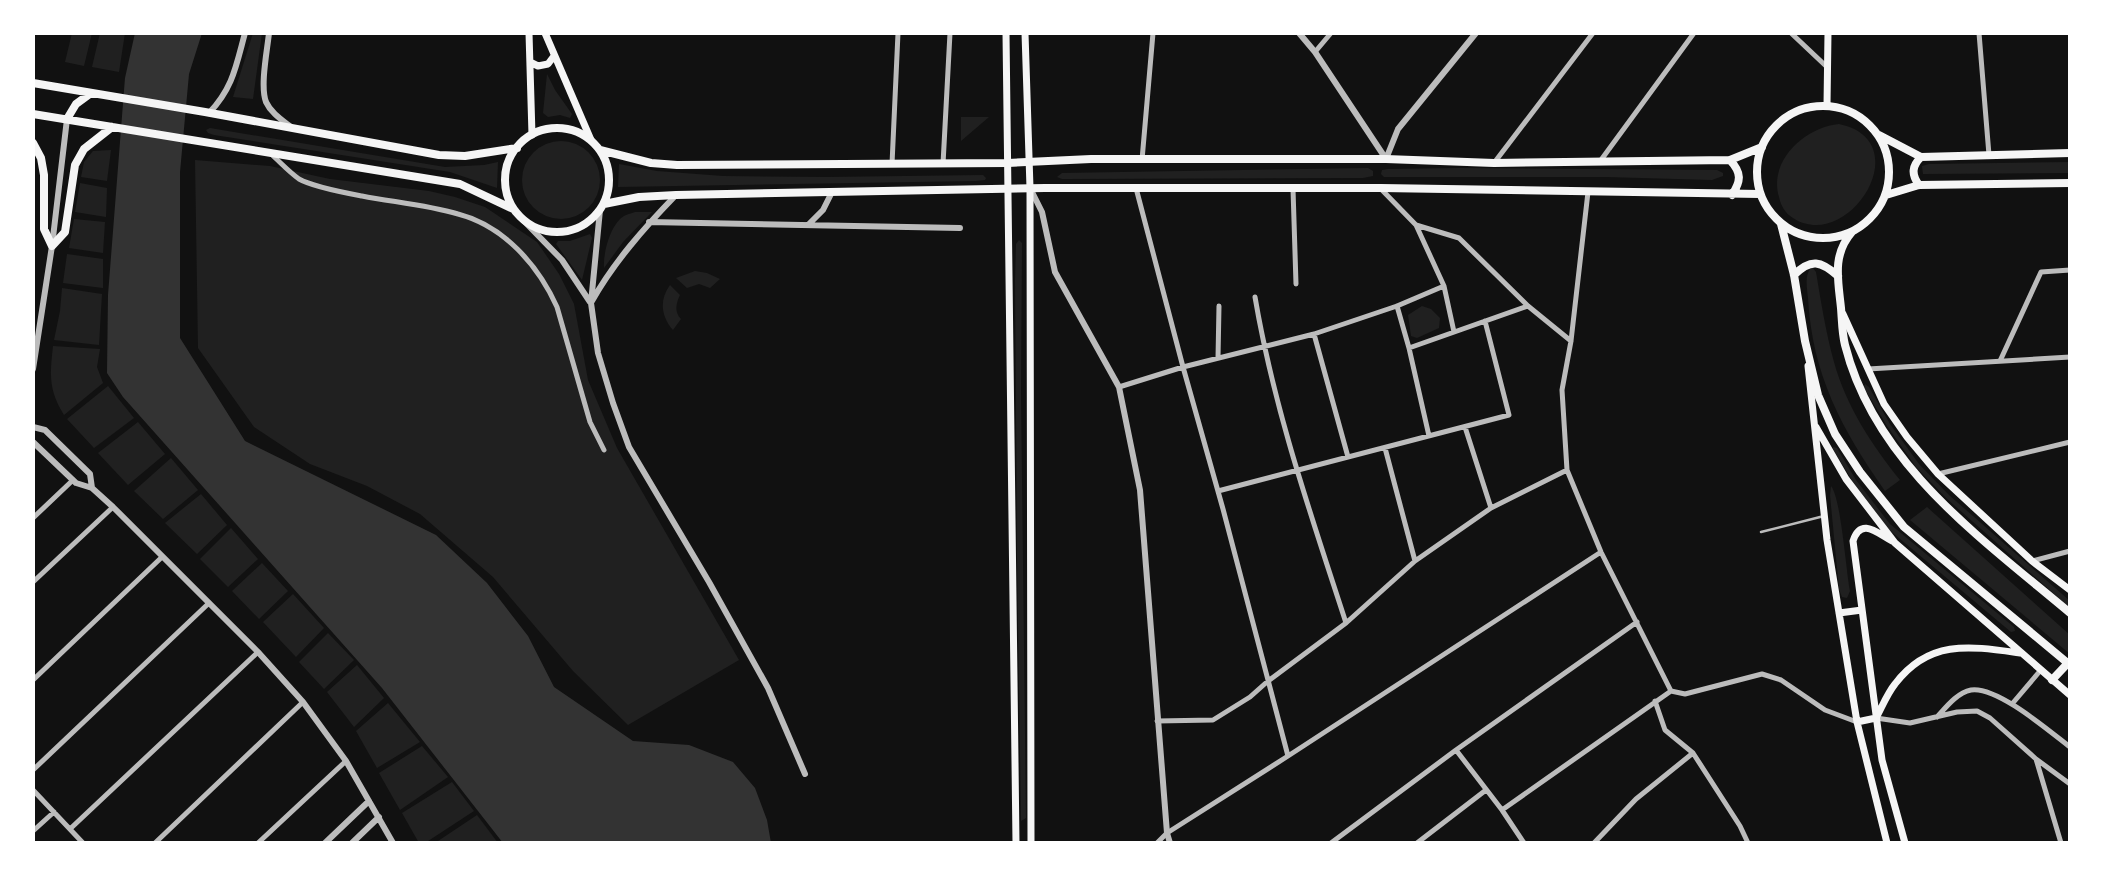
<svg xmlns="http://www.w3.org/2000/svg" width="2103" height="876" font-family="'PT Sans',sans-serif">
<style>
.green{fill:#202020}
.water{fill:#333}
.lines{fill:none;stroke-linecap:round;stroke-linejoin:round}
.service{stroke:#bcbcbc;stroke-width:2.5}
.minor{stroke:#bcbcbc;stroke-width:5}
.tertiary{stroke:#bcbcbc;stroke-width:6}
.secondary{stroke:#f5f5f5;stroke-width:7}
.primary{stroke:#f5f5f5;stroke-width:8}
</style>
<rect width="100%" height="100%" fill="#111"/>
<!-- green -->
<path class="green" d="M72 33H92L84 66 65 62Z
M100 33H125L119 72 92 67Z
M253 33H262L253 99 233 97Z
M547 74 555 90 572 114 570 118 560 115 548 117 543 113Z
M961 117H989L961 141Z
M1839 124C1920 141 1848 254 1793 218 1785 213 1781 206 1779 197 1768 161 1805 127 1839 124Z
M210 128 445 167 484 165 498 162 497 188 450 172 214 135 208 133 206 130Z
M522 180a39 39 0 1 1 78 0a39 39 0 1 1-78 0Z
M111 150 107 181 81 177 84 162 93 151Z
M195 160 270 166 330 179 429 191 455 197 485 207 537 242 559 274 574 304 588 380 617 448 739 660 628 725 573 671 493 577 420 514 367 486 310 464 254 427 198 348Z
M2070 162V173L1923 174 1922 166 1929 164Z
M619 164 657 171 723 176 827 177 983 175 986 178 985 180 976 181 618 187Z
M1368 168 1373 171V176L1363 178 1062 179 1057 177 1062 173Z
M1459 168 1717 170 1723 173V176L1712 180 1606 177H1384L1381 174 1382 170 1388 169Z
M80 183 107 188 106 217 75 212Z
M635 212H652L623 242 604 268C603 254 609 230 620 219 624 215 629 214 635 212Z
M74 219 105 222 103 253 69 248Z
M590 234 592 238 582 280 556 244 558 241H570Z
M1019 240 1022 243 1021 393 1026 818 1021 821 1017 560 1015 281 1016 244Z
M67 254 103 259V288L63 283Z
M1812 267 1816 272C1821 302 1826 333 1834 362 1846 406 1872 445 1900 480L1885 491C1842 430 1812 374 1808 298 1807 288 1804 274 1812 267Z
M695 271 707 273 720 279 710 288 699 284 687 288 676 278Z
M670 285 680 295C676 303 674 312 681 319L673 330C661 316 659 300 670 285Z
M62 288 102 294 99 345 54 340 60 311Z
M1422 306 1431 309 1440 318 1439 328 1417 338 1411 336 1408 315Z
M53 346 100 349 97 367 103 383 64 415C48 389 50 374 53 346Z
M1865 384 1869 387 1890 424 1919 464 1949 495 2070 601V608L1946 498 1916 467 1887 426 1864 388Z
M108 386 134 418 94 448 67 419Z
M138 422 165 454 128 485 98 453Z
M1833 447 1837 448 1856 480 1890 524 2014 627 2015 631 2011 632 1887 528 1853 482 1833 449Z
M171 458 198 490 163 519 134 491Z
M1831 486C1841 498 1846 571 1850 591L1847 598 1842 597 1839 589 1830 495Z
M201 494 227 525 197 554 165 523Z
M1927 507 2070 635V654L1910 520Z
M231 528 258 559 228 587 200 559Z
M262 563 288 591 259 619 232 591Z
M293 594 324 628 296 657 263 622Z
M328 633 354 660 324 689 299 662Z
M357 665 384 698 354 727 327 692Z
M388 703 420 742 377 768 356 731Z
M422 746 448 777 400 810 379 773Z
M452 782 474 811 425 843H419L402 813Z
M477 815 498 843H435Z"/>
<!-- water -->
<path class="water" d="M135 33H202L189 74 180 172V338L245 441 436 535 487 583 528 636 554 687 633 741 689 745 733 762 755 788 767 820 771 843H503L382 688 123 397 107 373 108 295 125 78Z"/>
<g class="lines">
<!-- service -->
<path class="service" d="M1761 532 1824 516"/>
<!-- minor -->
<path class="minor" d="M1791 33 1827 67
M1979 33 1989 155
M1315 52 1331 33
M271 154C280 162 289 172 299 179 313 187 346 193 362 196 393 202 427 205 458 214 504 226 538 265 557 307L590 422 604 450
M1142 160 1153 33
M1601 160 1694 33
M1494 163 1593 33
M892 164 898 33
M943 164 950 33
M1136 188 1183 367 1223 509 1288 756
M1293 189 1296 284
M1381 189 1416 225 1444 286 1454 332
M1588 192 1571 341 1562 390 1567 470 1601 552 1671 691 1685 694 1762 674 1781 680 1825 710 1857 722
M1416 225 1459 238 1528 306 1571 341
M1255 297C1274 409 1311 515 1346 623
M1397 306 1409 348 1429 436
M1314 334 1348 457
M1409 348 1528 306
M1218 358 1219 306
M2000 361 2041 272 2070 270
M1868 369 2070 357
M1119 387 1183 367 1314 334 1397 306 1444 286
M1465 427 1491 508
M1385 448 1415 561
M1938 474 2070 442
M1218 491 1509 415 1485 321
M33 518 73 480
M2032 561 2070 551
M33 582 113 507
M33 680 162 557
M1655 701 1665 730 1693 753 1740 826 1748 843
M2012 704 2040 671
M1937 717C1947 706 1957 693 1971 690 1997 686 2049 731 2070 747
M1876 718 1910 723 1957 712 1977 711 1990 718 2036 759 2061 843
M1157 721 1213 720 1250 697 1268 681 1346 623 1415 561 1491 508 1567 470
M1456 750 1502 810 1671 691
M2036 759 2070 784
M33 770 209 603
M33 790 83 843
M1502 810 1524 843
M70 829 258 652
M33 831 54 812
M155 843 303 702
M258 843 346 761
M1157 843 1167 833 1288 756 1601 552
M1331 843 1456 750 1637 622
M1417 843 1486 790
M1594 843 1636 799 1693 753"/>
<!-- tertiary -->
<path class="tertiary" d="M269 33C267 52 260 86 266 102 271 113 282 120 291 127
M1299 33 1315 52 1386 159
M209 113C233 88 236 66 245 33
M1386 159 1398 129 1476 33
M1031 190 1042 212 1055 272 1119 387 1140 490 1167 833 1170 843
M600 210 591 303 598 353 613 403 629 447 709 582 768 688 805 774
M521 218 562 260 590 302
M649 222 960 228
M808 225 823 210 832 192
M592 301C614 262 644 228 676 195
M33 369 52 246 67 119
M33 427 45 430 90 474 92 488
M33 442 76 483 92 488 113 507 258 652 303 702 346 761 393 843
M325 843 369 801
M352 843 379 817"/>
<!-- secondary -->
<path class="secondary" d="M529 33 532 135
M545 33 591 140
M1006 33 1016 843
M1025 33 1030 188 1031 843
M530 62 538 66 548 64 554 56
M1827 105 1828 33
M1843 314 1884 404 1907 437 1938 474 2032 561 2070 590
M1808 366 1827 540 1857 722 1887 843
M1816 427 1846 479 1895 543 2070 695
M1892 541C1877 533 1861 517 1853 541L1882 760 1905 843
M1839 613 1862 610
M1857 722 1876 718C1882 707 1887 694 1895 684 1929 639 1970 646 2020 653"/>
<!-- primary -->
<path class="primary" d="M33 83 205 112 439 155 465 156 517 148
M1757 172a66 66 0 1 1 132 0a66 66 0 1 1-132 0Z
M33 114 460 184 513 209
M67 119 76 104 91 93
M505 180a52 52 0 1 1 104 0a52 52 0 1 1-104 0Z
M1879 135 1921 157 2070 153
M33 143 41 158 44 175V229L52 246 65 232 75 165 84 149 112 127
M600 150 651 163 677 165 1008 163 1091 159H1386L1494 163 1730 160 1762 147
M1730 160C1742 173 1741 181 1732 195
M1919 185C1911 174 1912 166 1921 157
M1886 195 1919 185 2070 183
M604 204 639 197 676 195 1045 188H1381L1760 194
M1781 224 1794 275 1805 341 1818 395 1835 434 1860 472 1904 527 2070 665
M1852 232C1832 255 1838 279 1841 308 1842 320 1842 333 1845 345 1875 464 1981 538 2070 613
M1794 275C1811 258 1821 261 1838 276
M2052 680 2068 663"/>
</g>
<!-- border -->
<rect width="2103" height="876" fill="none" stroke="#ffffff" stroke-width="70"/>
</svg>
